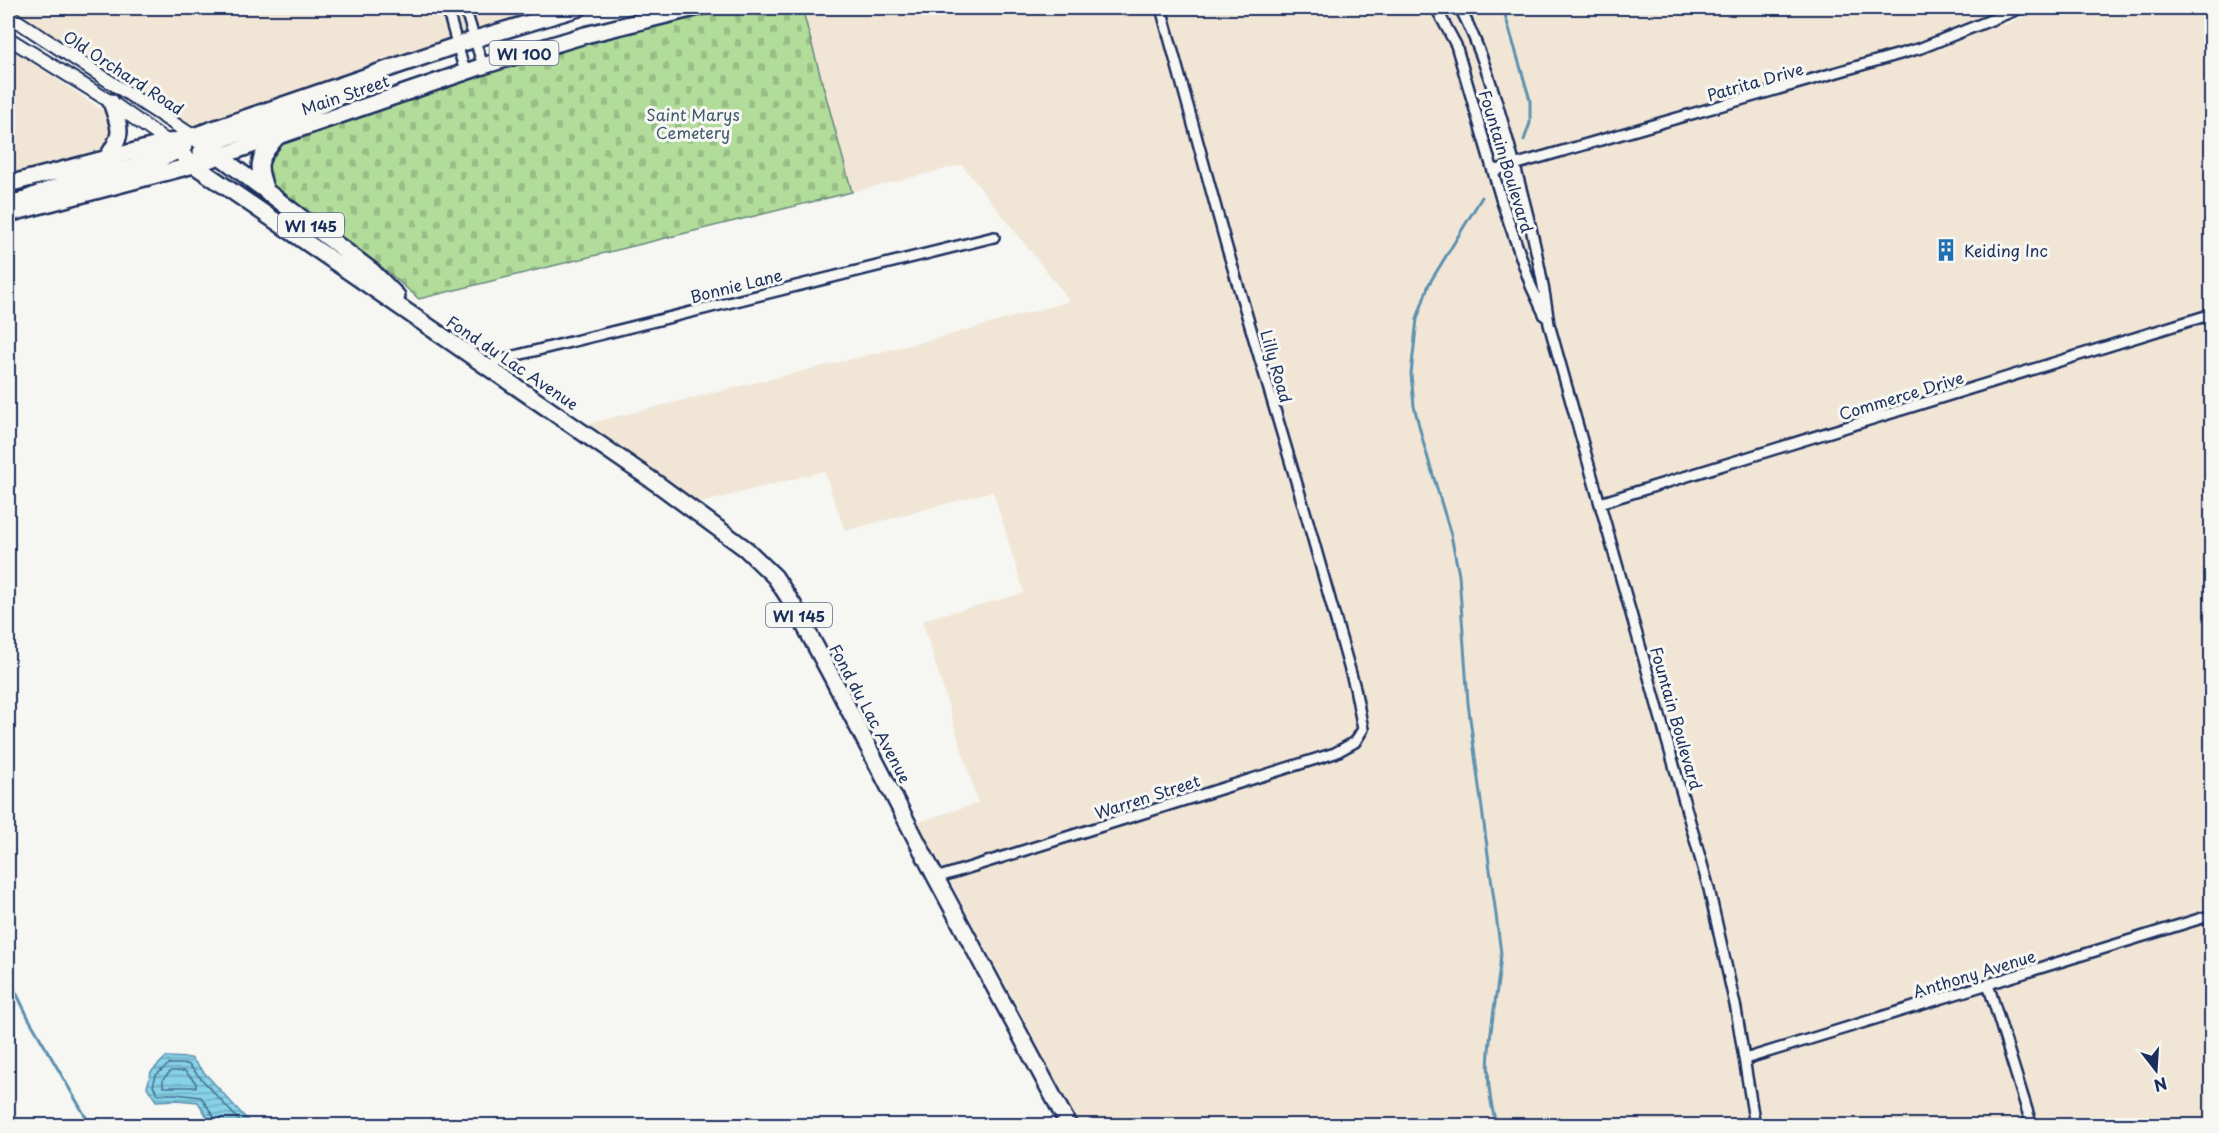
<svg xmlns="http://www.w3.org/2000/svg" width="2219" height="1133" font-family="'Playpen Sans',sans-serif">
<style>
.built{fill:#f1e6d6}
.cemetery{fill:url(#cemetery-stones);stroke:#66867c;stroke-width:1.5}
.water{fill:url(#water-rules);stroke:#5c91b0;stroke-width:1.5}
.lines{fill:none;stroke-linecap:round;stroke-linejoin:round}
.shore{stroke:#467095;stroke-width:1.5}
.stream{stroke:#5c91b0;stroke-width:3}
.minor-casing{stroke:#1b2f5e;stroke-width:14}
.tertiary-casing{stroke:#1b2f5e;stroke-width:16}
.primary-casing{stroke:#1b2f5e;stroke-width:20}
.minor{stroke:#f6f6f2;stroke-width:9}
.tertiary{stroke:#f6f6f2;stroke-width:12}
.primary{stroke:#f6f6f2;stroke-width:15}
.labels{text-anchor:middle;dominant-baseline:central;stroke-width:6;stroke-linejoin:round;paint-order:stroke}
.shield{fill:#f6f6f2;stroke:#5d6b8a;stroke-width:1.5}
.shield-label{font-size:15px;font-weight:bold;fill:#1b2f5e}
.street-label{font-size:16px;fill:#1b2f5e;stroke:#f6f6f2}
.park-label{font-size:16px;fill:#405a6d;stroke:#f6f6f2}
.poi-label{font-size:16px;fill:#1b2f5e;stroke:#f6f6f2;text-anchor:start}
</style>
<defs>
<pattern id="cemetery-stones" width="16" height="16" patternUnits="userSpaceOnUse" patternTransform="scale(1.5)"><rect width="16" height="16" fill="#b1dc99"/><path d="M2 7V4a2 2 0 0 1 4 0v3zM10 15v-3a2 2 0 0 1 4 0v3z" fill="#98bd86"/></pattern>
<pattern id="water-rules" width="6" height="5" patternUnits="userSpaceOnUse" patternTransform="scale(1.5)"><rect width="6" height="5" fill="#87d2e7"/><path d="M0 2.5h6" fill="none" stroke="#6eabbe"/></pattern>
</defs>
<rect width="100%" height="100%" fill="#f6f6f2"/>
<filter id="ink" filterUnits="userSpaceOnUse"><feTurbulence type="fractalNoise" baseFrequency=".0167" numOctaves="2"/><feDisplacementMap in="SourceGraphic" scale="12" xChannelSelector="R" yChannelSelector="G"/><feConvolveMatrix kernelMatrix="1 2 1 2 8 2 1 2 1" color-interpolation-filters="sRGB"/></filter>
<g filter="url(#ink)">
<!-- built -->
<path class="built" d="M8 8H552L422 48 222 118 192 126 182 122Z
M802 8H1991L2004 25 2042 8H2211V1125H1078L1031 1032 918 822 978 803 922 620 1024 593 993 491 845 531 824 471 697 504 582 425 946 336 1070 301 962 165 852 192Z
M8 46 104 111 111 117 113 124 112 144 100 153 8 177Z"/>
<!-- cemetery -->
<path class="cemetery" d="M740 8H802L852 192 419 299 388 272 273 186 267 180 265 161 276 147 285 143C338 125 391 105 444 87 541 55 640 28 740 8Z"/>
<!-- water -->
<path class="water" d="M166 1057 191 1058 252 1125H212L198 1102 176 1100 156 1101 147 1087 151 1072Z"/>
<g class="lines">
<!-- shore -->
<path class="shore" d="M171 1071H185L196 1083V1087H163V1079Z
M217 1126 216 1120 201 1097 176 1094H158L153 1086 156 1075 169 1064H188L244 1126"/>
<!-- stream -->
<path class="stream" d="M1503 8 1530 100V123L1524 140
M1482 197 1429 284 1417 319 1411 374 1414 406 1424 445 1451 535 1459 575 1468 703 1501 953C1497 1012 1477 1067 1497 1126
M8 976 29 1019 91 1126"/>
<!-- minor casing -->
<g class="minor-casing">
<path id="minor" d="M447 8 465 72
M465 8 483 66
M1436 8 1456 45 1502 202 1531 286 1545 316
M1460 8C1482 50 1495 95 1508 141 1525 202 1541 262 1549 324L1709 889 1736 1009 1755 1126
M1493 171 1921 48 2021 8
M488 368 501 360 518 355 994 237
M1600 503 2212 314
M936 878 1335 753 1355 742 1363 729 1355 688 1307 518 1227 248 1161 8
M1988 984 2032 1126
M1745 1059 2212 915"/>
</g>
<!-- tertiary casing -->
<g class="tertiary-casing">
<path id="tertiary" d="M8 15 193 136
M8 38 111 102 168 142"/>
</g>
<!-- primary casing -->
<g class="primary-casing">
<path id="primary" d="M193 136 372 271 397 296
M168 142 194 165 659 485 746 549 775 577 794 606 833 679 936 878 1069 1126
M201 152C217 137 246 133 266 126 296 116 326 105 353 89
M106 159C124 133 121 131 111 102
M8 184 193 136 475 39 579 8
M267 193C256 165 257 160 277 137
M8 207C31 196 57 186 83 179 109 172 166 163 185 145
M8 214 194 165 483 66 585 35 695 8"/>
</g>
<!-- minor -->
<use href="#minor" class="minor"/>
<!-- tertiary -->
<use href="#tertiary" class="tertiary"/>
<!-- primary -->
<use href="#primary" class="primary"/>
</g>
</g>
<!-- icons -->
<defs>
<g id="building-bare" transform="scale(1.8)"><path d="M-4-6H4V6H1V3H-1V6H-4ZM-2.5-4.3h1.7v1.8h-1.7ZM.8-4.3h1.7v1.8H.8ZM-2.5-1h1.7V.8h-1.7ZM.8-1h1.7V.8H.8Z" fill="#1f6fb2" stroke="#f6f6f2" stroke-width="2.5" paint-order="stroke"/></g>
</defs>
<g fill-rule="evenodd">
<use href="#building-bare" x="1946" y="250"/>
</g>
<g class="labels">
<!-- shield labels -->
<g class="shield">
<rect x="489.5" y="41" width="69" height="24" rx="4.5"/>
<rect x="278" y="213" width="66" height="24" rx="4.5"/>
<rect x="766" y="603" width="66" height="24" rx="4.5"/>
</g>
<g class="shield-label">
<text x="524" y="53">WI 100</text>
<text x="311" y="225">WI 145</text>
<text x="799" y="615">WI 145</text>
</g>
<!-- street labels -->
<g class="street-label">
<text transform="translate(124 72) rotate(33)">Old Orchard Road</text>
<text transform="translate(1755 81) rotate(-16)">Patrita Drive</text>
<text transform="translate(345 94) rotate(-19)">Main Street</text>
<text transform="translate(1507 161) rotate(73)">Fountain Boulevard</text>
<text transform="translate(736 285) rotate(-14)">Bonnie Lane</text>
<text transform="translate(513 362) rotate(34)">Fond du Lac Avenue</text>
<text transform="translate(1277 366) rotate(74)">Lilly Road</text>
<text transform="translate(1901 395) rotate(-17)">Commerce Drive</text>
<text transform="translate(871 713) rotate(62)">Fond du Lac Avenue</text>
<text transform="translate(1677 718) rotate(74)">Fountain Boulevard</text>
<text transform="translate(1147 796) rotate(-18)">Warren Street</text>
<text transform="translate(1974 973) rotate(-17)">Anthony Avenue</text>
</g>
<!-- park labels -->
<g class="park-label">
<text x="693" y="114">Saint Marys<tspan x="693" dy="18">Cemetery</tspan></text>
</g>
<!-- poi labels -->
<g class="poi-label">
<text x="1964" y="250">Keiding Inc</text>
</g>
</g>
<!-- margin -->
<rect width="2219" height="1133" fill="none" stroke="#f6f6f2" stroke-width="30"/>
<rect x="15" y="15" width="2189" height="1103" fill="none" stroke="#1b2f5e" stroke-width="2" filter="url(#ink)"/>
<!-- north arrow -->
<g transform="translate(2156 1070) rotate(163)" stroke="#f6f6f2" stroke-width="4.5" paint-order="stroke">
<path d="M0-4.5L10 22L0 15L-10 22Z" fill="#1b2f5e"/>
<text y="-9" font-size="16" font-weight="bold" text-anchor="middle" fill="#1b2f5e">N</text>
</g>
</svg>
